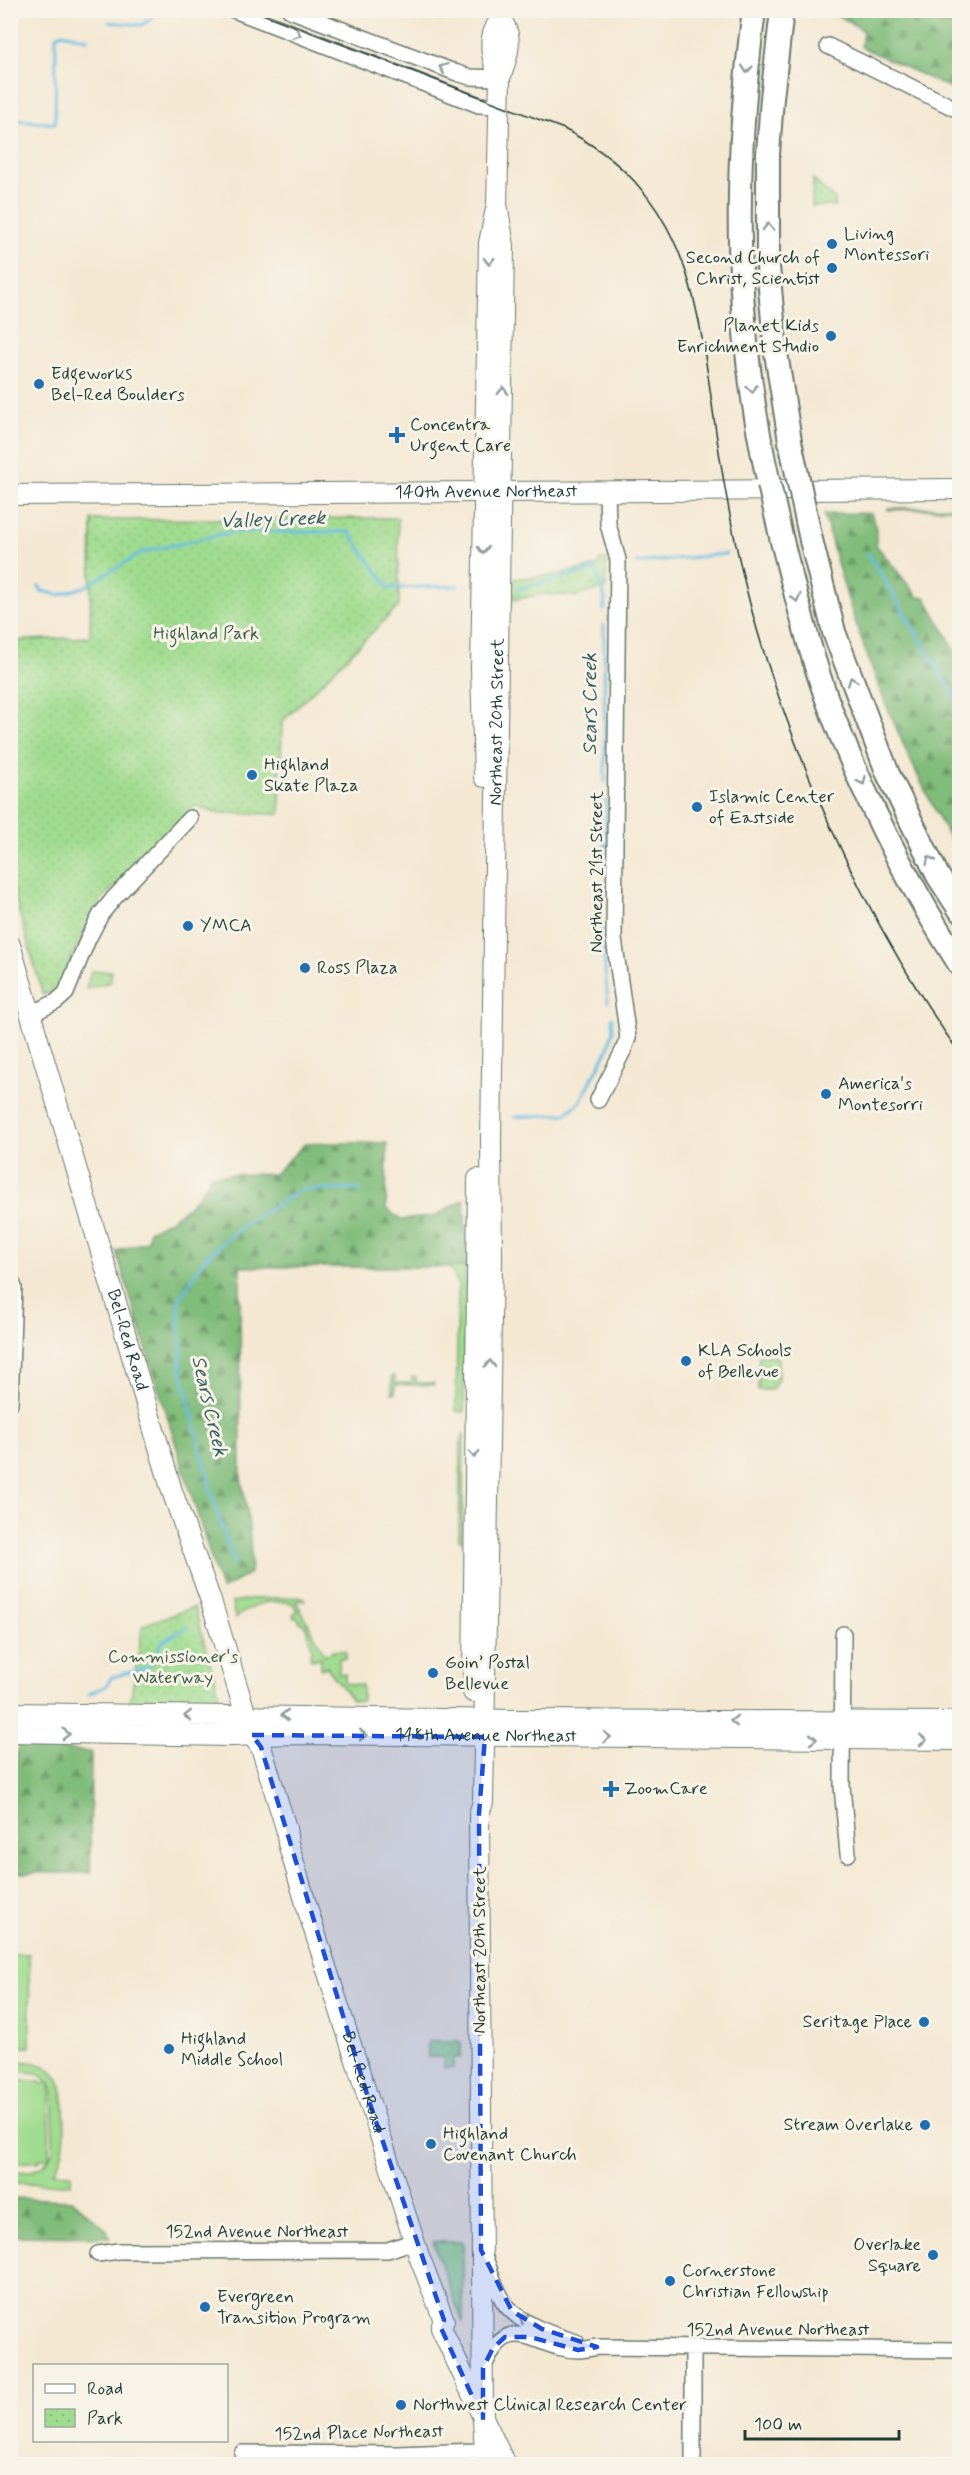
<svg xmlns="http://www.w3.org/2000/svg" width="970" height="2475" font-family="Mynerve,sans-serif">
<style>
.grass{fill:#a0dc8f;stroke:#608c62;stroke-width:1.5}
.forest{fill:url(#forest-firs);stroke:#507c57;stroke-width:1.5}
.wetland{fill:url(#wetland-marsh);stroke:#608c62;stroke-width:1.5}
.park{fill:url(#park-dots);stroke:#608c62;stroke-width:1.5}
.garden{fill:url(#garden-furrows);stroke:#608c62;stroke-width:1.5}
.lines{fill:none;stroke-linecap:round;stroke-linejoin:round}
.stream{stroke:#66bde3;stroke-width:3}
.minor-casing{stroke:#6a796c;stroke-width:18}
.major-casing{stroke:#6a796c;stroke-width:22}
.highway-casing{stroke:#6a796c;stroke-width:26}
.minor{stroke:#fff;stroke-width:15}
.major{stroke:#fff;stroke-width:20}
.highway{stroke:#fff;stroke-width:22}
.tram{stroke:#1f3d34;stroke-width:1.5}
.highway-bridge-casing{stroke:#6a796c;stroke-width:26;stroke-linecap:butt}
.highway-bridge{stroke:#fff;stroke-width:22}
.oneway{stroke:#8f9e9a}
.marked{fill:#1d4ed8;fill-opacity:0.2;stroke:#1d4ed8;stroke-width:4.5;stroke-dasharray:12 8;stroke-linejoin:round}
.poi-dot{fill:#1f6fb2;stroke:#f7f3e8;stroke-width:2}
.labels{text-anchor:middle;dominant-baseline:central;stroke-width:6;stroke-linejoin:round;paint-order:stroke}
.poi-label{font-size:18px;fill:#1f3d34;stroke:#f7f3e8;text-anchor:start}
.street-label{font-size:18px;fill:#1f3d34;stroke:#f7f3e8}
.park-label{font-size:18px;fill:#395d46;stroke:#f7f3e8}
.water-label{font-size:20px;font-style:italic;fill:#315d60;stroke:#f7f3e8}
</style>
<defs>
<pattern id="forest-firs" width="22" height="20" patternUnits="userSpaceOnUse" patternTransform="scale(1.5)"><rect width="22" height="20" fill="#80bc7a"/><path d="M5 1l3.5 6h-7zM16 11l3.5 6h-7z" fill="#689a65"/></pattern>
<pattern id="wetland-marsh" width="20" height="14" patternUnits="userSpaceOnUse" patternTransform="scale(1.5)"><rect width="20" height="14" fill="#a0dc8f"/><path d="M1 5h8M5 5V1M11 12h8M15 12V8" fill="none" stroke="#89be7c"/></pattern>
<pattern id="park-dots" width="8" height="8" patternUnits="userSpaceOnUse" patternTransform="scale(1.5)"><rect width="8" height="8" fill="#a0dc8f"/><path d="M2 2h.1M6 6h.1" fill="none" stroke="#89be7c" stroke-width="1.8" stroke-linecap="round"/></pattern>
<pattern id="garden-furrows" width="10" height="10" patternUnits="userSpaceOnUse" patternTransform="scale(1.5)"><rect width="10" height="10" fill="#a0dc8f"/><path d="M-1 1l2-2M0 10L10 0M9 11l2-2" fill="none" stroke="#89be7c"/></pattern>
</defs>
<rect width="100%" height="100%" fill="#f7f3e8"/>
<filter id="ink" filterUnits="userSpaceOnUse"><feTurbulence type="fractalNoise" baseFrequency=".0167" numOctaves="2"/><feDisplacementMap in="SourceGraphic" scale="12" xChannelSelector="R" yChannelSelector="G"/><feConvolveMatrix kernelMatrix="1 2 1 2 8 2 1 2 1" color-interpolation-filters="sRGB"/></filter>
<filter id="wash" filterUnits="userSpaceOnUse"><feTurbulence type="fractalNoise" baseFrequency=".008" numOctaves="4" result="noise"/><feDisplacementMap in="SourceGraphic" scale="24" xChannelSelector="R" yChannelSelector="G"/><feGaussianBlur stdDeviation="1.35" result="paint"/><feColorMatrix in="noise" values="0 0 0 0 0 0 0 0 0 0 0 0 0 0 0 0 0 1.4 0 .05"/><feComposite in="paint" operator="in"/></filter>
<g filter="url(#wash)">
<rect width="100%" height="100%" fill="#f4e8d3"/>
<!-- grass -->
<path class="grass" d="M448 1267H465L464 1412 456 1411 458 1284 453 1273Z
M392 1376H395V1383H412V1377H416V1383H434V1385H395V1393H392Z
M463 1434 464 1435 462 1541 459 1539 461 1438Z
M304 1597 305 1600 296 1601 325 1655 334 1651H346V1658H339V1674H345V1683L362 1685V1701L352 1700 327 1667 321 1669V1658L311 1660 310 1652 313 1650 305 1625 300 1622 297 1617 294 1618 293 1614 298 1611 292 1603C266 1599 256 1603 235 1618L232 1602 251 1599Z
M11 1954H29L30 2047H11Z
M11 2061C36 2061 57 2064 63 2092 64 2118 70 2151 53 2172L71 2173V2184L11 2183V2172C31 2172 46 2172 53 2150V2093L50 2084 49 2159H39V2162H11V2081H39L40 2084 50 2083 37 2073 11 2071Z
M433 2242H463V2323Z"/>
<!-- forest -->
<path class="forest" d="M830 11H959V92L861 47 863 30Z
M871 513 876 529V545L918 597H925L959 657V856C898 744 855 639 824 514Z
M306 1143H387L386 1208 401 1220 435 1216 464 1199 467 1267H240L241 1478C247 1509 253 1542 250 1573L221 1590 116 1251 148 1241 149 1231C176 1218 199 1203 211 1175L274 1174Z
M18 1745 91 1752 90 1873H11V1764L16 1762Z
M11 2198 72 2200 107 2230 110 2237 11 2236Z"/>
<!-- wetland -->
<path class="wetland" d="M607 559 606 588 576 596 543 594 513 600V579L554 575 597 566 600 560Z"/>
<!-- park -->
<path class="park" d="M813 179 835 200V206H812Z
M398 518 399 606 282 722 280 814 217 813 195 805 101 900 75 950 58 990 43 995 11 883 10 641 90 637 92 520Z
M91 971H111V982L86 989Z
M759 1356H775L778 1359V1379L772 1390H758Z
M194 1607 218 1689V1698L211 1706 130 1702 143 1625Z
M428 2041H458L461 2043V2057L453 2058V2068H444L443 2057H428Z"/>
<!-- garden -->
<path class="garden" d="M960 507 959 508 888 510V508Z"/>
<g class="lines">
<!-- stream -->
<path class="stream" d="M109 22 142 25 153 17 154 10
M10 119 55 124 56 36 62 33 87 39
M868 553 960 705
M637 563 726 554
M10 579H17
M39 586 42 591 59 595 84 587 143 552 232 532H349L389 588 458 586
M518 589 596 569 605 599 604 610
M604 625 605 782
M605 865 606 800
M605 882 600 915 608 1002
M515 1117 565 1114 580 1102 608 1049 613 1030 612 1017
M234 1563 214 1502 181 1369 179 1300 205 1258 244 1225 302 1189 361 1190
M89 1694 106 1686 112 1677 149 1667 162 1642 187 1627"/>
</g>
</g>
<g filter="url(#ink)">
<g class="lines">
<!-- minor casing -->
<g class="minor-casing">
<path id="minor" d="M234 10 479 105 499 106
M290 10 457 73 470 77 500 78
M828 46 960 111
M31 1014 56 1002 66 993 88 939 101 914 114 898 190 818
M598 1100 623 1051 628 1038 614 939 618 560 608 524 607 493
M10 1279 14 1287 10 1403
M843 1634 842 1786 848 1854
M98 2254 118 2251 388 2250 414 2241
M485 2258C491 2273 496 2292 506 2305 522 2325 553 2335 576 2342
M693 2349V2464
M484 2366C511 2307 535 2350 578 2350 584 2350 591 2348 597 2347L960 2350
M242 2453 398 2454 477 2451"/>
</g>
<!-- major casing -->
<g class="major-casing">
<g id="major">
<path d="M500 78C491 58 486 39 500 20"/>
<path id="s1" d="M10 495 960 489"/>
<path d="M484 777 481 668 489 243 497 204 500 78C505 64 513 43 506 29 503 21 500 20 500 10"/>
<path id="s2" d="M10 945 172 1491 211 1601 252 1735 261 1747 286 1828 288 1843 310 1917 370 2104 419 2256 444 2320 441 2328 505 2464"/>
<path d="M473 1692 478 1179"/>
<path d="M10 1713 520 1720 960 1722"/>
<path id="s3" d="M10 1732 232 1736 296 1734 960 1740"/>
<path id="s4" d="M486 2464 483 2420 479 1814 483 1802 492 1260 491 1142 504 246 497 204"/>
</g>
</g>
<!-- highway casing -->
<g class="highway-casing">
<path id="highway" d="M754 10C733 171 733 325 769 484
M782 10 772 98 768 154V267L776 353 790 441
M811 540 834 632 888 774 938 876 960 910
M782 541C799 607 815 675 842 738 874 817 914 893 960 965"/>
</g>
<!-- minor -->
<use href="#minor" class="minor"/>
<!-- major -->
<use href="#major" class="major"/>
<!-- highway -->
<use href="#highway" class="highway"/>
<!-- tram -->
<path class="tram" d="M252 10 564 129C702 200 698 325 720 458 731 528 746 598 768 665 813 803 876 935 960 1054"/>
<!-- highway-bridge casing -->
<g class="highway-bridge-casing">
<path id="highway-bridge" d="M790 441 811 540
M769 484 782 541"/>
</g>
<!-- highway-bridge -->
<use href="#highway-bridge" class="highway-bridge"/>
</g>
<!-- one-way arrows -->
<defs><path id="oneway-chevron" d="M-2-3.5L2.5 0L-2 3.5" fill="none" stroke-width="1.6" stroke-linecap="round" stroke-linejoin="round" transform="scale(1.5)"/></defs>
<g class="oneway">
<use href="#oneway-chevron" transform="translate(297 34) rotate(21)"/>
<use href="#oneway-chevron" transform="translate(443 68) rotate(-159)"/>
<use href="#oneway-chevron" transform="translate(747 69) rotate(95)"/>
<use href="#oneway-chevron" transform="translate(768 227) rotate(-90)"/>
<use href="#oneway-chevron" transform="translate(489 261) rotate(91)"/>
<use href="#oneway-chevron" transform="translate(752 389) rotate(81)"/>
<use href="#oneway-chevron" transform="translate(503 391) rotate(-89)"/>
<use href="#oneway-chevron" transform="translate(483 550) rotate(91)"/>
<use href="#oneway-chevron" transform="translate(796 598) rotate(76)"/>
<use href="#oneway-chevron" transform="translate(852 681) rotate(-110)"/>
<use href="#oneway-chevron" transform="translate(862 781) rotate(65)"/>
<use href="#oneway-chevron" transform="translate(930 860) rotate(-116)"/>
<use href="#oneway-chevron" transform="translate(490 1364) rotate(-89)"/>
<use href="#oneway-chevron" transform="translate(474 1454) rotate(89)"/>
<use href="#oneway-chevron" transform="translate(285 1715) rotate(-179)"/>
<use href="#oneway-chevron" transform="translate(188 1716) rotate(179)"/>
<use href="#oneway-chevron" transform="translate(734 1721) rotate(-179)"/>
<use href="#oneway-chevron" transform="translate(66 1734) rotate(1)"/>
<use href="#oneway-chevron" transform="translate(363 1735) rotate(1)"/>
<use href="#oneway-chevron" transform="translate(607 1737)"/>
<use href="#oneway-chevron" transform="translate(813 1739)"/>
<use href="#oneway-chevron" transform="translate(923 1740) rotate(1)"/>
<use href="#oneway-chevron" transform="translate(523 2318) rotate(-147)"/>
</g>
</g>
<!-- marked area -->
<path class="marked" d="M252 1735 485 1737 479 1814 481 2250 512 2311 542 2329 597 2347 578 2350 530 2337H505L493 2348 483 2368V2420L441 2328 444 2320 370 2104 261 1747Z"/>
<!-- markers -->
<g class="poi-dot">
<circle cx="832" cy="244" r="6"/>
<circle cx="832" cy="268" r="6"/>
<circle cx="831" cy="336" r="6"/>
<circle cx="39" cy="384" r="6"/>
<path d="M394 426h6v6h6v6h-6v6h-6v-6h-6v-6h6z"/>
<circle cx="252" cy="775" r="6"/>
<circle cx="697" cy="807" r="6"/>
<circle cx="188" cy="926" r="6"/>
<circle cx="305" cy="968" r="6"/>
<circle cx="826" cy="1094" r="6"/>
<circle cx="686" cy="1361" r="6"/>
<circle cx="433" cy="1673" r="6"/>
<path d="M608 1780h6v6h6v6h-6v6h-6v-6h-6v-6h6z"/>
<circle cx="924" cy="2022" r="6"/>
<circle cx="169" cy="2049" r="6"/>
<circle cx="925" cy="2125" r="6"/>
<circle cx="431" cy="2144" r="6"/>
<circle cx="933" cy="2255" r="6"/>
<circle cx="670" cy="2281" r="6"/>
<circle cx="205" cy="2307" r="6"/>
<circle cx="401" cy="2405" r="6"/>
</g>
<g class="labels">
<!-- poi labels -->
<g class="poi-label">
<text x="844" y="234">Living<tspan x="844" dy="21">Montessori</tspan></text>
<text x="820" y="258" text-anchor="end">Second Church of<tspan x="820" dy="21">Christ, Scientist</tspan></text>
<text x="819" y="326" text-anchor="end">Planet Kids<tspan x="819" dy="21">Enrichment Studio</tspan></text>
<text x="51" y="374">Edgeworks<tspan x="51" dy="21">Bel-Red Boulders</tspan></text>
<text x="410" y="425">Concentra<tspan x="410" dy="21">Urgent Care</tspan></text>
<text x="264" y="765">Highland<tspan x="264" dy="21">Skate Plaza</tspan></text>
<text x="709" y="797">Islamic Center<tspan x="709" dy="21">of Eastside</tspan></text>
<text x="200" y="926">YMCA</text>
<text x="317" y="968">Ross Plaza</text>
<text x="838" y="1084">America's<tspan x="838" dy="21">Montesorri</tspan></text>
<text x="698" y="1351">KLA Schools<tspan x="698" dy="21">of Bellevue</tspan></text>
<text x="445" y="1663">Goin’ Postal<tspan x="445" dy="21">Bellevue</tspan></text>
<text x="624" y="1789">ZoomCare</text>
<text x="912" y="2022" text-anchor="end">Seritage Place</text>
<text x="181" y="2039">Highland<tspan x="181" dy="21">Middle School</tspan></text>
<text x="913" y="2125" text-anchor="end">Stream Overlake</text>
<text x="443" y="2134">Highland<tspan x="443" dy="21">Covenant Church</tspan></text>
<text x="921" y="2245" text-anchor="end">Overlake<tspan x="921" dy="21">Square</tspan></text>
<text x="682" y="2271">Cornerstone<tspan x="682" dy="21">Christian Fellowship</tspan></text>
<text x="217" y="2297">Evergreen<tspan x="217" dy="21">Transition Program</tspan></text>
<text x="413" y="2405">Northwest Clinical Research Center</text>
</g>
<!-- street labels -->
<g class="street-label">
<text stroke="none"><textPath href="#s1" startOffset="476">140th Avenue Northeast</textPath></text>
<text stroke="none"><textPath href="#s4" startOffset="1743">Northeast 20th Street</textPath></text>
<text transform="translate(597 872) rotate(-90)">Northeast 21st Street</text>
<text stroke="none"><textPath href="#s2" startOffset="412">Bel-Red Road</textPath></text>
<text stroke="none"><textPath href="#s3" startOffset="476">148th Avenue Northeast</textPath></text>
<text transform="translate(480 1950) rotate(-90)">Northeast 20th Street</text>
<text stroke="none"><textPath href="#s2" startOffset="1192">Bel-Red Road</textPath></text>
<text x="257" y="2232">152nd Avenue Northeast</text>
<text x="778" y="2330">152nd Avenue Northeast</text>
<text transform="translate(359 2433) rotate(-1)">152nd Place Northeast</text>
</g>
<!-- park labels -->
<g class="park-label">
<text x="206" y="634">Highland Park</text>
<text x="173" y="1657">Commissioner's<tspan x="173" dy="21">Waterway</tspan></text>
</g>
<!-- water labels -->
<g class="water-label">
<text transform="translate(273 520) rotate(-2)">Valley Creek</text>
<text transform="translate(590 704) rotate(-90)">Sears Creek</text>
<text transform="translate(209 1406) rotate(77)">Sears Creek</text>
</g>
</g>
<!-- margin -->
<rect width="970" height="2475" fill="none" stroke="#f7f3e8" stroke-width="36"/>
<!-- legend -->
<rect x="33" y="2364" width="195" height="78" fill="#f7f3e8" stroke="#a1aaa0" stroke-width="1.5"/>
<rect x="45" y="2384" width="30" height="9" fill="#ffffff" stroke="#a1aaa0" stroke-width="1.5"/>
<text x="87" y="2394" font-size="18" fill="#1f3d34">Road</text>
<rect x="45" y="2409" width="30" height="18" fill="url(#park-dots)" stroke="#a1aaa0" stroke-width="1.5"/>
<text x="87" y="2424" font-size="18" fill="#1f3d34">Park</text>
<!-- scale -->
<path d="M745 2430v9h154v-9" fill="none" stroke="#1f3d34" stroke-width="3"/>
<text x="754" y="2430" font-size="18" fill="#1f3d34" stroke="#f7f3e8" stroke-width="4.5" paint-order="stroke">100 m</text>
</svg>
